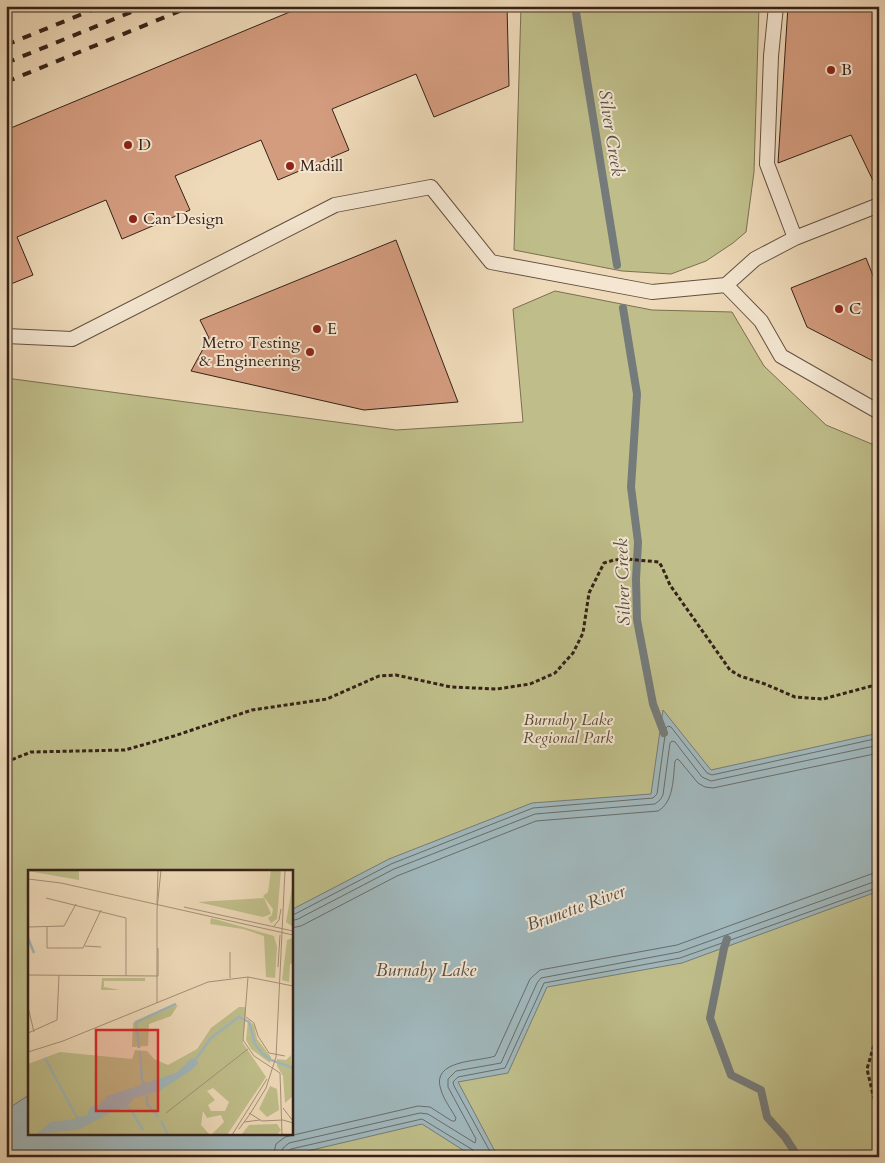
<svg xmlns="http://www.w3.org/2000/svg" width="885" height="1163" font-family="Cardo,serif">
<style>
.green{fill:#bfbe8a;stroke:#7a7051;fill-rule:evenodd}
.water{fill:#a0b7bb;stroke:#757b7a}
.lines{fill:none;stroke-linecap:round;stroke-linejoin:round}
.shore{stroke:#6a6c6a;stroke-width:1}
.stream{stroke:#757b7a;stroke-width:8}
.building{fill:#d49c7f;stroke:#352218}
.lane-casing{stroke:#635040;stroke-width:16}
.path{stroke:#352218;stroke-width:3;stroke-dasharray:4 2.5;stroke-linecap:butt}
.lane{stroke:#f4e6d1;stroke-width:14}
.rail{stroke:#352218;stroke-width:4;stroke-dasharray:9 9;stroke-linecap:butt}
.poi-dot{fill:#8f2418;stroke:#f4e6d1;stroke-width:2}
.labels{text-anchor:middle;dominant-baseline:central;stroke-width:4;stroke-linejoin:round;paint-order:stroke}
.poi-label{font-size:16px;fill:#352218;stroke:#f4e6d1;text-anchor:start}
.park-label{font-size:16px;font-style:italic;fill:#584934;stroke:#f4e6d1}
.water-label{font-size:18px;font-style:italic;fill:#554f49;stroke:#f4e6d1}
.inset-river{fill:none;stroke:#a0b7bb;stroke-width:2.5}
.inset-road{fill:none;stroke:#a49078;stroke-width:1}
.view{fill:#d62828;fill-opacity:0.15;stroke:#d62828;stroke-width:2.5}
.inset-edge{fill:none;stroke:#352218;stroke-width:2.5}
</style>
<rect width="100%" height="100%" fill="#eed9b8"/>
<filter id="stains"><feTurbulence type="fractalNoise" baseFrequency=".004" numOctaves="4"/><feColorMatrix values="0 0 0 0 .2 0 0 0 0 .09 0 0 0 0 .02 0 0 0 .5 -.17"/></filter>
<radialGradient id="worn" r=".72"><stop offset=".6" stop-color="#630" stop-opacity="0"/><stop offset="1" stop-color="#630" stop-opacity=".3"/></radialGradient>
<!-- green -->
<path class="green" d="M521 6H759L754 172 746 232 733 243 706 261 671 274 622 271 514 250Z
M555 291 652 310 732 312 764 366 826 425 879 447V1157H6V378L396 430 523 422 513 309ZM29 872H291V1134H29Z"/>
<!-- water -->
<path class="water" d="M663 710 711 770 879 733V891L682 963 547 987 508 1073 458 1082 498 1157H474L422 1124 282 1157H6V1110L29 1095V1134H291V910L389 859 532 803 651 794Z"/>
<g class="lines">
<!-- shore -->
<path class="shore" d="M291 914H295L391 864 533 808 653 798 657 794 666 728 668 726 671 727 707 773 712 775 879 738
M291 921 298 919 394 869 535 814 655 804 660 800 663 795 670 743 672 741 675 742 702 777 711 781 879 745
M291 928 301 926 397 876 536 821 658 811C674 802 673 778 675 761L677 759 679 760 698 783 705 787 713 788 879 753
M273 1157 276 1144 285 1137 418 1106 430 1107 452 1121H455L456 1118C451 1109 444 1100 441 1090 430 1059 479 1062 495 1056L530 979 540 970 677 945 871 874 879 873
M280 1157 283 1148 289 1143 420 1113 428 1114 475 1143 476 1139 448 1087V1079L456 1071 501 1063 537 983 541 978 679 952 879 880
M287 1157V1152L291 1149 422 1119 473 1150 476 1157
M493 1157 454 1086 453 1082 458 1077 505 1068 544 983 680 958 879 887"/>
<!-- stream -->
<path class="stream" d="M575 6 617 265
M623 308 637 394 631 487 638 542 636 579 637 620 653 704 664 733
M727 939 724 948 710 1018 731 1075 761 1090 767 1117 785 1137 798 1157"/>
</g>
<!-- building -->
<path class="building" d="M304 6H507L509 86 434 117 416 74 332 109 349 150 278 180 261 140 175 176 190 210 122 239 106 200 17 237 33 275 6 286V130Z
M788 6H879V193L851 135 778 163Z
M396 240 458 402 364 410 191 371 209 338 200 320Z
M866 258 879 291V364L807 327 791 288Z"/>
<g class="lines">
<!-- lane casing -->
<g class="lane-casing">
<path id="lane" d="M776 6 771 56 767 164 795 238
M726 285 761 321 781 356 879 412
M6 336 72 339 335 205 431 187 491 262 652 292 726 285 755 259 795 238 879 205"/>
</g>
<!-- path -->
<path class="path" d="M6 762 31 752 125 750 174 736 252 710 327 699 379 676 396 675 451 687 497 689 530 684 555 673 573 653 583 633 589 593 604 563 614 560 626 559 659 562 662 567 670 585 730 670 740 676 765 684 795 697 823 699 879 684
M879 1034 876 1038 867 1069 874 1099 879 1106"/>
<!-- lane -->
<use href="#lane" class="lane"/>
<!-- rail -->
<path class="rail" d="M6 45 102 6
M6 63 146 6
M6 82 192 6"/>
</g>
<!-- markers -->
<g class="poi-dot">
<circle cx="831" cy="70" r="5"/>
<circle cx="128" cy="145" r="5"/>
<circle cx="290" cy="166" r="5"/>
<circle cx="133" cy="219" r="5"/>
<circle cx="839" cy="309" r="5"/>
<circle cx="317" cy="329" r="5"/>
<circle cx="310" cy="352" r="5"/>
</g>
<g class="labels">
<!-- poi labels -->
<g class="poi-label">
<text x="841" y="70">B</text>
<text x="138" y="145">D</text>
<text x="300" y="166">Madill</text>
<text x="143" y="219">Can Design</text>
<text x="849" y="309">C</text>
<text x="327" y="329">E</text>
<text x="300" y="343" text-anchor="end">Metro Testing<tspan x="300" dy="18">&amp; Engineering</tspan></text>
</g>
<!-- park labels -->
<g class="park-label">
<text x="568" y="720">Burnaby Lake<tspan x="568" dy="18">Regional Park</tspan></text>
</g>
<!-- water labels -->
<g class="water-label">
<text transform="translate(611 133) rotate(81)">Silver Creek</text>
<text transform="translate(623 582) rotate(-92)">Silver Creek</text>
<text transform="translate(576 908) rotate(-20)">Brunette River</text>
<text x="426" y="970">Burnaby Lake</text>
</g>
</g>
<!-- overview -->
<g transform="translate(28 870)">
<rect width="265" height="265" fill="#eed9b8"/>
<path d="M0 0H51V10L0 1ZM243 0H253L249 49 243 53 240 48 244 45 245 39 235 26 240 22ZM265 12V57L258 52ZM236 28 243 44 235 47 170 32ZM183 48 246 66 249 77 247 108 238 107 236 66 215 59 182 54ZM264 68 265 93 262 94 261 112 254 110 259 70ZM74 108H117V111H76V117L92 120H73ZM150 135 143 146 121 154 120 176 104 177 105 153ZM211 137H217L218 142 215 173 238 207 199 265H183L196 252 193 245 179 248 175 241 173 255 182 265H0V194L32 182 104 189 107 180 119 181 126 189 140 195 169 179 183 158ZM185 218 201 232 197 241H183L180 235 187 230 179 221ZM220 150 226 155 229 169 243 187 242 193 223 179 218 170ZM263 185 265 226 257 233 255 206 249 196V189L258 190ZM242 216 249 219 251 240 239 247 231 239ZM249 254 253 260 249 265H213L221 255Z" fill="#bfbe8a" fill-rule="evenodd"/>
<path d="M164 188 171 193 161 202 131 221 106 228 100 235 104 242 98 238 85 241 52 259 7 265 23 252 47 249V244L51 247 59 245 62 237 71 235 79 226 113 215 114 209 118 213 148 203Z" fill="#a0b7bb"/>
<path class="inset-river" d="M0 68 6 83M111 178 108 152 148 134M112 181 114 210M17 188 47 244M165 193 183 168 211 147 221 152 227 174 234 183 243 190 265 198M119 225V234L130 247M104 242 115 260M133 251 140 265"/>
<path class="inset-road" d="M0 9 33 13 265 65M18 28 98 48V106M129 34 130 0M156 37 265 61M246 56 251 50 253 39M0 57 36 56 48 34M19 57V78H55L73 40M57 76 73 77M130 78V106M202 82V108M250 97 252 65M0 105 130 106M220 107 215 170 226 186 252 203 254 265M129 133V39L133 0M0 137 6 162M218 147 226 153 230 166 241 183 257 186M0 163 29 150 31 105M0 182 35 171 180 112 220 107 265 116M255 238 265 251M219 241 239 209M138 243 220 179M221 243 234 251 255 250 265 253M222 244 238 218 248 187 257 0M216 252 232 250M211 259 222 244M204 265 219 241"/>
<path class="view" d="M68 160H130V241H68Z"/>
<rect width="265" height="265" class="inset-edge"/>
</g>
<!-- margin -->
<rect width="885" height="1163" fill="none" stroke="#eed9b8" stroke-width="25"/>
<rect x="8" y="8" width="870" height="1148" fill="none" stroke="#352218" stroke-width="2.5"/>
<rect x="12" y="12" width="860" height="1138" fill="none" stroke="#352218"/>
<rect width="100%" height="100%" filter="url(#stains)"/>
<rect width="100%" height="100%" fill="url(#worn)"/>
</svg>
